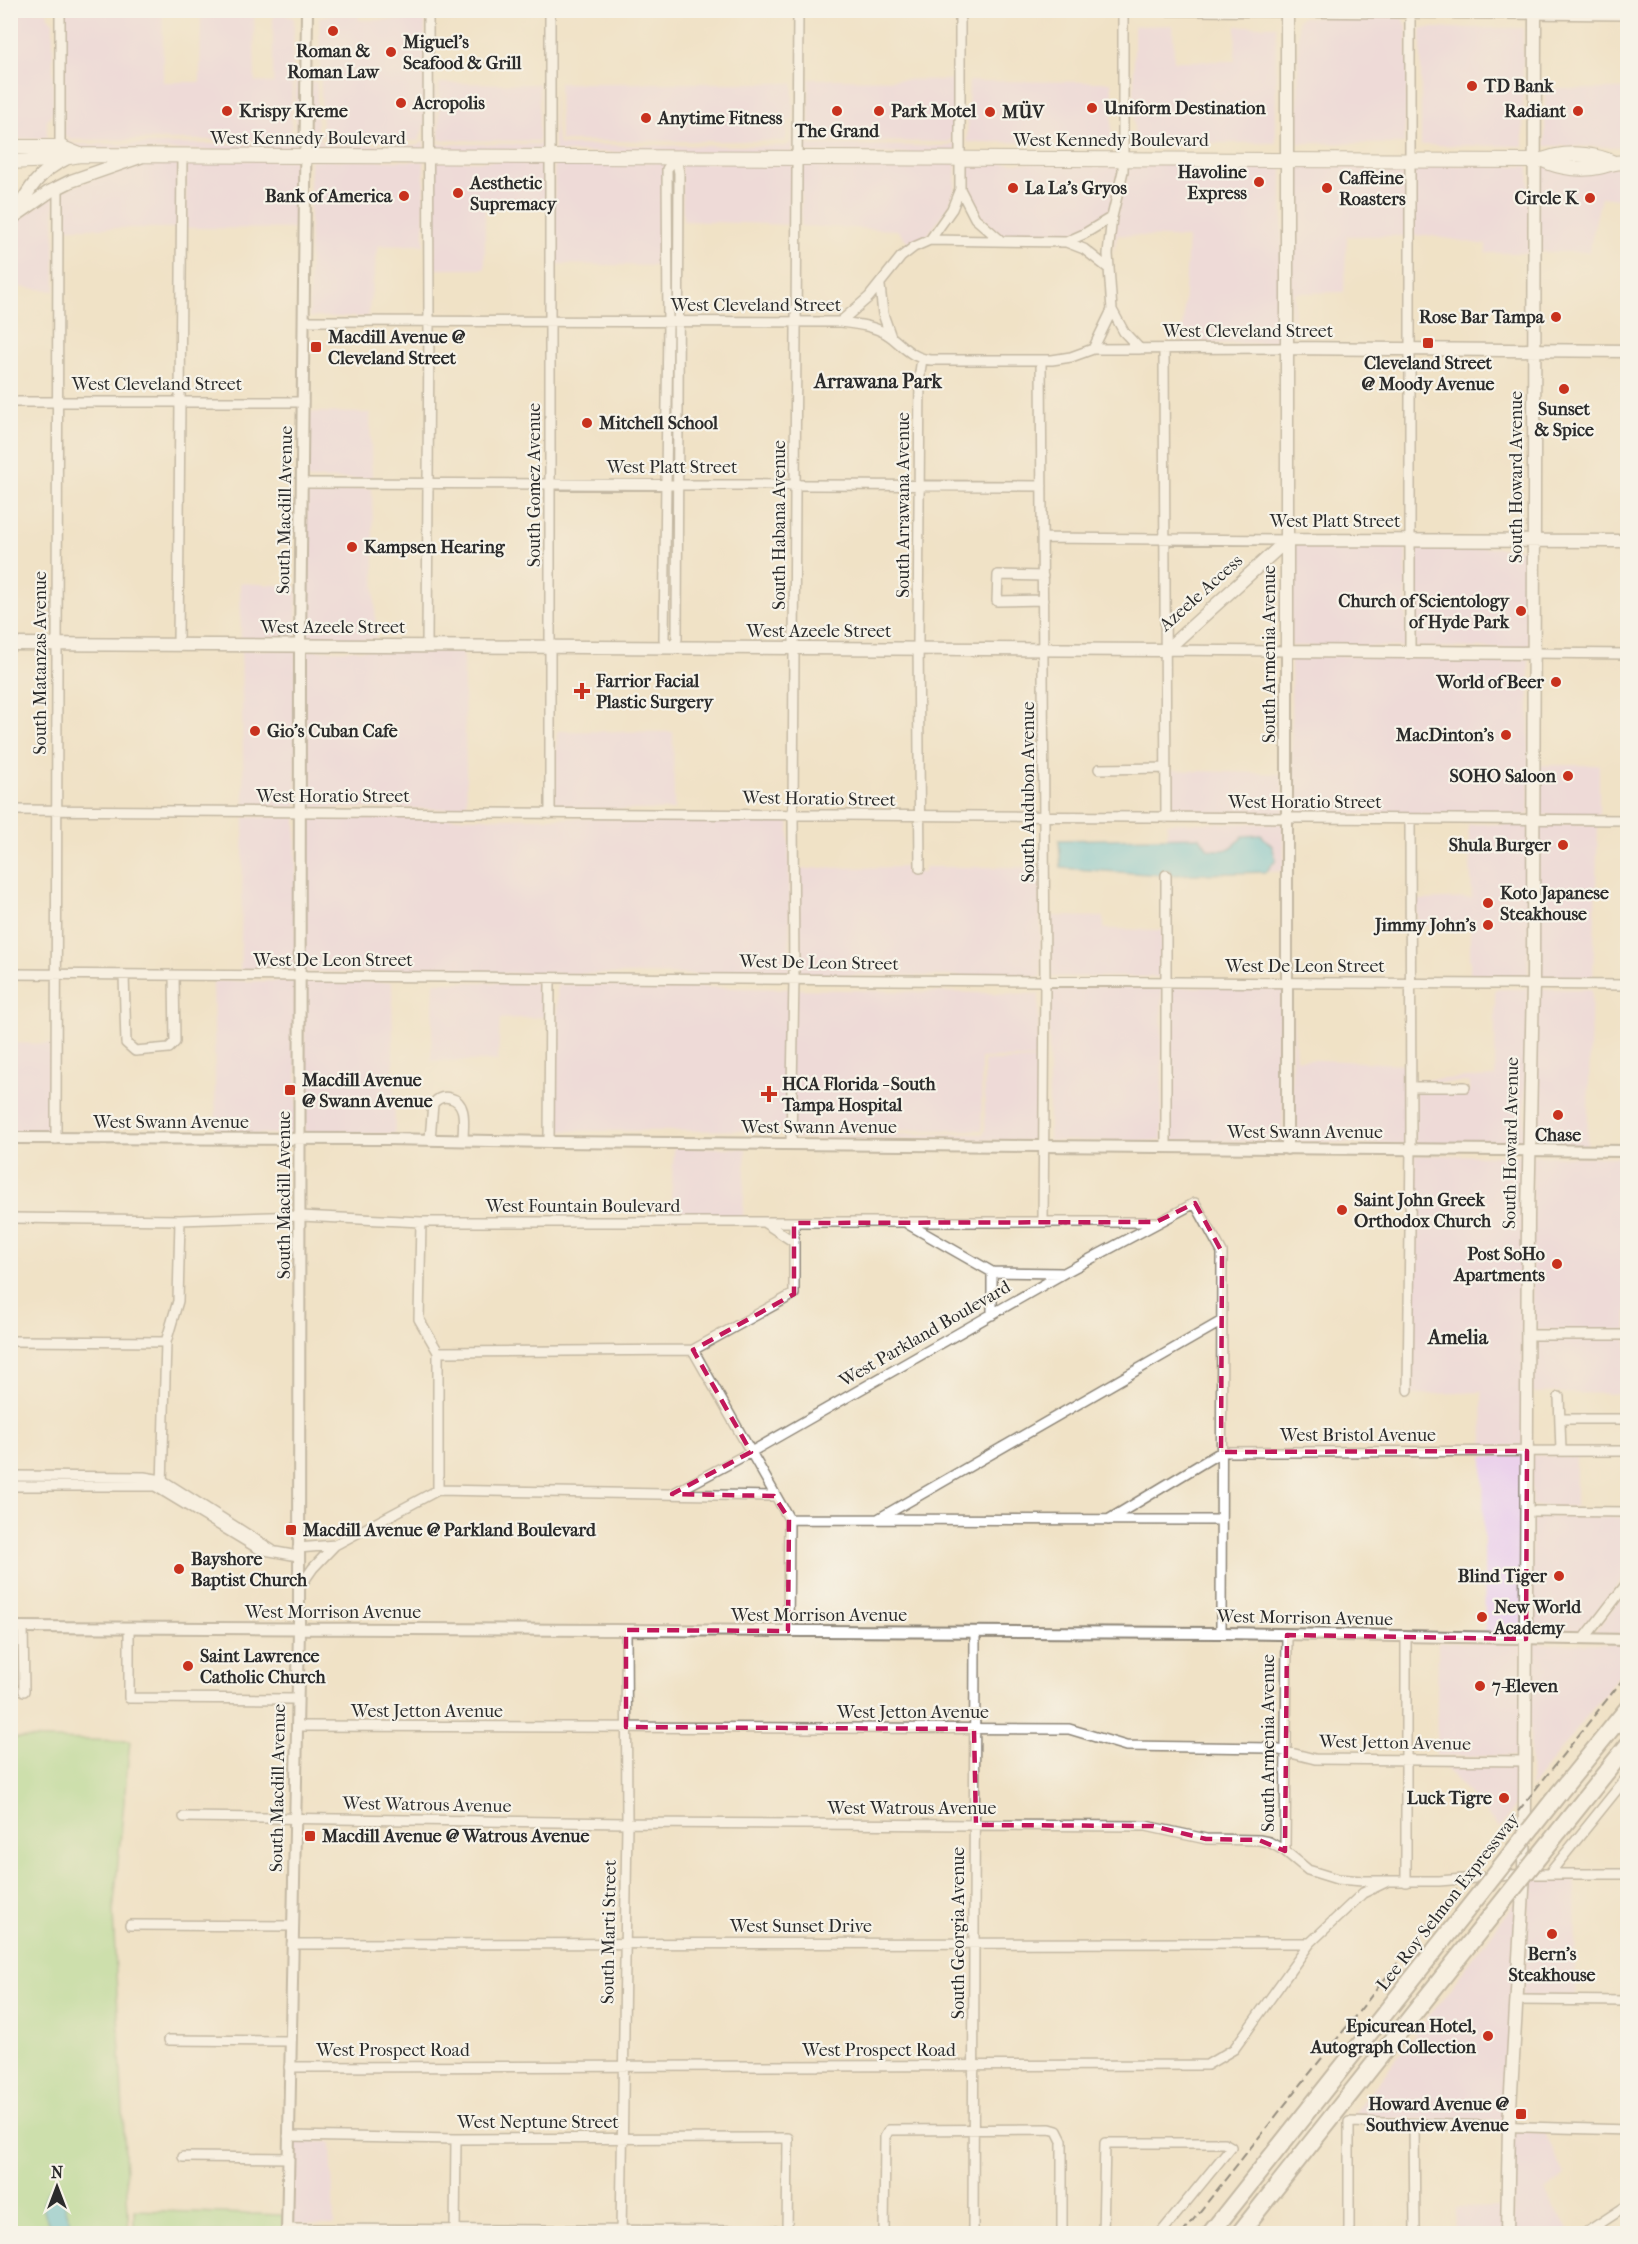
<svg xmlns="http://www.w3.org/2000/svg" width="1638" height="2244" font-family="'IM FELL French Canon',serif">
<style>
.built{fill:#ebd1eb}
.green{fill:#a3db8d;stroke:#67835c;stroke-width:1.5}
.water{fill:#5fc6dc;stroke:#457884;stroke-width:1.5}
.lines{fill:none;stroke-linecap:round;stroke-linejoin:round}
.minor-casing{stroke:#8e8678;stroke-width:12}
.tertiary-casing{stroke:#8e8678;stroke-width:14}
.secondary-casing{stroke:#8e8678;stroke-width:15}
.primary-casing{stroke:#8e8678;stroke-width:16}
.motorway-casing{stroke:#8e8678;stroke-width:20}
.minor{stroke:#fff;stroke-width:9}
.tertiary{stroke:#fff;stroke-width:10}
.secondary{stroke:#fff;stroke-width:12}
.primary{stroke:#fff;stroke-width:14}
.motorway{stroke:#fff;stroke-width:16}
.rail{stroke:#2b2b2b;stroke-width:2;stroke-dasharray:9 4.5;stroke-linecap:butt}
.motorway-bridge-casing{stroke:#8e8678;stroke-width:20;stroke-linecap:butt}
.motorway-bridge{stroke:#fff;stroke-width:16}
.marked{fill:none;stroke:#c2185b;stroke-width:4.5;stroke-dasharray:12 8;stroke-linejoin:round}
.poi-dot{fill:#c8321e;stroke:#f7f3e8;stroke-width:2}
.labels{text-anchor:middle;dominant-baseline:central;stroke-width:4.5;stroke-linejoin:round;paint-order:stroke}
.poi-label{font-size:18px;font-weight:bold;fill:#2b2b2b;stroke:#f7f3e8;text-anchor:start}
.street-label{font-size:18px;fill:#2b2b2b;stroke:#f7f3e8}
.neighbourhood-label{font-size:20px;font-weight:bold;fill:#2b2b2b;stroke:#f7f3e8}
</style>
<rect width="100%" height="100%" fill="#f7f3e8"/>
<filter id="ink" filterUnits="userSpaceOnUse"><feTurbulence type="fractalNoise" baseFrequency=".0167" numOctaves="2"/><feDisplacementMap in="SourceGraphic" scale="12" xChannelSelector="R" yChannelSelector="G"/><feConvolveMatrix kernelMatrix="1 2 1 2 8 2 1 2 1" color-interpolation-filters="sRGB"/></filter>
<filter id="wash" filterUnits="userSpaceOnUse"><feTurbulence type="fractalNoise" baseFrequency=".008" numOctaves="4" result="noise"/><feDisplacementMap in="SourceGraphic" scale="24" xChannelSelector="R" yChannelSelector="G"/><feGaussianBlur stdDeviation="1.35" result="paint"/><feColorMatrix in="noise" values="0 0 0 0 0 0 0 0 0 0 0 0 0 0 0 0 0 1.4 0 .05"/><feComposite in="paint" operator="in"/></filter>
<g filter="url(#wash)">
<rect width="100%" height="100%" fill="#f0e2c6"/>
<!-- built -->
<path class="built" d="M11 11H47L48 17 53 22V111L47 121V139H11Z
M70 11 163 12V82H200L201 12H254L255 82 273 83V13H281L292 17 294 19 291 133 289 138 285 140H71L64 134V14Z
M332 14 359 15V20H405L425 18V123L419 141H328L322 136 319 18Z
M1303 17H1399L1403 19 1407 25 1408 66 1404 144 1298 143V20Z
M1173 25 1174 61H1235L1236 26H1276V143H1134V26Z
M1421 28H1523V146L1421 145Z
M809 79 956 80 955 136 948 142 809 141Z
M969 81 1111 82 1113 101 1111 139 1110 143 967 142Z
M295 82H303L302 151 84 150 64 143V139L74 144H287L292 140 295 134Z
M311 82H317V132L323 143 335 145H419L424 141V152L310 151Z
M439 83 539 84V141L439 140Z
M554 83 556 133 559 145 786 146 790 143 791 125H793V153L554 152Z
M559 83H793V121H788L786 141H560Z
M802 85H806L805 141 808 145 948 146 956 141V154L801 153Z
M433 87H436V140L438 144H540L542 140V88H546V152H432Z
M1549 89H1627V147L1545 146V93Z
M147 160H178L177 228H63V190Z
M186 160H302L301 229 186 228Z
M310 160 424 161V245L378 246 368 317H309Z
M432 161H546V202L485 203V269H434L435 246 433 245Z
M554 162H667L664 266 555 264Z
M681 162 793 163V225L683 221Z
M801 163H956L955 189 949 206 928 235 910 244 897 230 801 226Z
M964 163H1118L1119 171 1109 214 1083 230 1065 237 1002 236 988 225 973 207 964 188Z
M1127 163H1282L1283 343 1182 344 1188 238 1118 235 1112 255 1116 220 1126 178Z
M1291 163 1406 164V236H1347L1344 292 1295 293 1291 342Z
M1414 164 1529 166V253H1486V245L1426 235 1414 236Z
M1538 165 1627 167V200L1601 197 1589 252H1538Z
M54 195 55 291 11 286 10 227 15 222Z
M307 412 370 413 372 479H307Z
M307 488H372L376 640H304Z
M1291 544H1406V647L1291 646Z
M1414 545 1529 549V649L1414 647Z
M240 583 297 586 296 640H241Z
M241 650H296V808L244 807Z
M304 650H463L467 809 304 808Z
M1291 655 1529 658V815L1292 814Z
M557 731 673 732 674 810 554 809Z
M1538 765H1599V815H1538Z
M1170 770 1283 774 1284 814 1170 813Z
M244 817H296V972L240 971Z
M304 817 789 819 790 975 304 972Z
M1167 823H1284V871L1266 872 1275 859 1234 848 1219 851 1208 849 1200 837 1167 838Z
M1468 824H1529L1528 980 1470 979V926H1418L1416 900 1472 898Z
M1538 824H1598L1593 980H1537Z
M916 867V872L924 873V867H1040L1041 977 798 975 799 870 819 868Z
M1049 916 1104 917V929L1162 930V977H1049Z
M213 981H296L297 1134H216Z
M304 981 392 982 395 1134H305Z
M434 982 546 983 545 1017 500 1019 498 1061H431Z
M557 984 1039 994 1038 1058H981L982 1130 556 1131Z
M1049 986 1162 987V1141H1049Z
M1171 987H1284L1283 1142 1170 1141Z
M1495 989H1528L1524 1146 1415 1145V1092L1469 1091V1082L1415 1083V1080L1495 1077Z
M1537 989H1592L1587 1147 1532 1146Z
M1292 1007 1296 1059 1407 1064V1145L1291 1142Z
M11 1043 52 1044V1134H11Z
M1041 1060V1141L795 1139V1135L983 1134 985 1130 984 1061Z
M674 1147 746 1148 743 1218H670Z
M1415 1155 1523 1156V1446H1483L1482 1392 1410 1395Z
M1532 1156 1627 1157V1330H1532Z
M1532 1339H1627V1394L1563 1393 1562 1392 1532 1393Z
M1523 1455 1522 1634 1485 1633 1483 1456Z
M1531 1455 1576 1456V1507L1532 1506Z
M1532 1516 1627 1517V1574L1582 1634H1530Z
M1627 1589V1635L1593 1634Z
M1438 1642 1522 1643V1756H1436Z
M1530 1643 1583 1644 1585 1646 1586 1644H1627V1665L1530 1789Z
M1443 1765 1522 1766 1521 1799 1499 1828Z
M1531 1878H1576L1575 1997H1522Z
M1519 1897 1505 2121 1350 2118 1399 2056Z
M1513 2130 1545 2133 1565 2175 1545 2191 1570 2233H1513Z
M292 2141 331 2142 334 2225 292 2224Z
M1504 2207 1503 2233 1455 2234 1456 2208Z"/>
<!-- green -->
<path class="green" d="M11 1738 130 1741 113 1913 129 2233 11 2234Z
M134 2210 283 2215V2233L134 2234Z"/>
<!-- water -->
<path class="water" d="M1261 835 1272 846 1276 859 1266 872 1170 875V870H1162V875L1061 868 1059 840 1200 837 1208 849C1226 852 1232 850 1243 836Z
M51 2187H56L61 2192 73 2233H55C45 2221 37 2200 51 2187Z"/>
</g>
<g filter="url(#ink)">
<g class="lines">
<!-- minor casing -->
<g class="minor-casing">
<path id="minor" d="M60 10V147
M1081 10 1628 15
M1410 13V652
M676 157 679 173 677 639 671 647 664 639 668 323 667 169Z
M960 189 975 218 1000 240
M930 240 1066 242 1084 249 1108 268
M1066 242 1084 234 1112 217
M880 286 883 314 891 337
M1112 310 1124 332 1140 349
M305 321 840 322C857 324 876 326 890 336 904 347 912 358 931 360H1052L1071 357 1093 349 1287 348
M840 322 869 297 901 257 914 247 930 240 952 209 960 189V10
M1093 349 1112 310 1108 254 1112 217 1123 171V10
M1164 349 1166 818
M1041 361 1045 981 1043 1222
M10 402H303
M303 483 1042 486
M1043 538 1287 540
M1043 576 998 575 997 601 1043 600
M178 645 182 155
M427 645 429 322 428 10
M1166 650 1287 651
M1533 653 1628 654
M1099 769 1166 768
M10 810 1628 820
M550 814V10
M920 868 918 640 920 372 922 359
M10 974 1628 985
M124 975 126 1043 135 1051 169 1048 175 1042 174 976
M1411 1087H1465
M56 1139 58 187
M430 1139 433 1104C437 1099 443 1096 450 1098 468 1102 463 1125 463 1140
M549 1142 550 978
M791 1144 794 980 793 814 798 10
M1166 1146V875
M10 1218 180 1220 301 1216 421 1222H1156
M421 1222 419 1319 438 1352V1490
M765 1223 794 1242
M908 1224 992 1272 1061 1273
M992 1272V1315
M1528 1335H1628
M10 1341 166 1342
M693 1350 789 1519 788 1631
M438 1352 693 1350 794 1294V1223
M1408 1390 1411 1148 1410 819
M1559 1397 1561 1451
M1560 1419H1628
M10 1476 144 1477 162 1480 272 1550
M10 1486H155L259 1549 298 1556
M162 1486 166 1342 178 1301 180 1220
M672 1494 751 1452 1064 1273 1195 1203 1222 1252 1221 1633
M1528 1511 1628 1512
M789 1519 1221 1520
M878 1519 1222 1321
M1108 1520 1221 1452 1628 1451
M298 1548 335 1545 438 1490 774 1496
M299 1588 313 1568 335 1545
M23 1627 24 1691
M129 1628V1698L297 1699
M1406 1636V1882
M1584 1639 1628 1582
M297 1726 1069 1729 1126 1746 1271 1748 1315 1759 1526 1761
M184 1817 627 1823 1146 1826 1206 1839 1259 1840 1269 1842 1285 1851 1308 1870 1337 1879 1363 1881H1439L1524 1874H1628
M1285 1851 1287 1635
M1549 1874 1628 1776
M130 1925 292 1926
M292 1944 1310 1943
M1517 2000 1628 2001
M169 2040 290 2041
M289 2067 1207 2065 1234 2049 1310 1943 1363 1893 1386 1882
M1414 2124 1415 2234
M288 2136 456 2139 788 2138 787 2234
M183 2157 288 2158
M287 2229 787 2231
M455 2234 456 2139
M621 2234 627 1823 626 1630
M884 2234 885 2137 889 2130 1050 2129 1057 2131 1062 2141V2234
M973 2234 975 1633
M1103 2234 1105 2143H1224L1231 2147 1160 2234
M1349 2234V2122L1628 2130
M1584 2234 1628 2205"/>
</g>
<!-- tertiary casing -->
<g class="tertiary-casing">
<path id="tertiary" d="M1287 651V1149
M10 1138 387 1139 549 1142 1628 1151
M10 1627 1221 1633 1628 1640
M287 2234 299 1629 300 645 307 10"/>
</g>
<!-- secondary casing -->
<g class="secondary-casing">
<path id="secondary" d="M1287 10V651L1533 653
M15 214C28 191 39 171 64 160
M12 218 49 192 71 181 140 157
M1287 348 1628 351
M1287 540 1628 541
M10 644 1166 650 1287 540
M1507 2234 1509 2125 1524 1874 1525 1801 1528 1216 1533 984 1535 10"/>
</g>
<!-- primary casing -->
<g class="primary-casing">
<path id="primary" d="M10 147H60L80 155
M1545 161C1560 168 1582 171 1599 167 1612 164 1612 162 1628 162
M10 162 52 160 80 155 1533 161C1542 161 1548 158 1556 156 1574 152 1597 155 1612 162"/>
</g>
<!-- motorway casing -->
<g class="motorway-casing">
<path id="motorway" d="M1559 1793 1628 1708
M1559 1831 1628 1745
M1210 2234 1481 1892
M1239 2234 1492 1915"/>
</g>
<!-- minor -->
<use href="#minor" class="minor"/>
<!-- tertiary -->
<use href="#tertiary" class="tertiary"/>
<!-- secondary -->
<use href="#secondary" class="secondary"/>
<!-- primary -->
<use href="#primary" class="primary"/>
<!-- motorway -->
<use href="#motorway" class="motorway"/>
<!-- rail -->
<path class="rail" d="M1182 2234 1628 1673"/>
<!-- motorway-bridge casing -->
<g class="motorway-bridge-casing">
<path id="motorway-bridge" d="M1481 1892 1559 1793
M1492 1915 1559 1831"/>
</g>
<!-- motorway-bridge -->
<use href="#motorway-bridge" class="motorway-bridge"/>
</g>
</g>
<!-- marked area -->
<path d="M0 0H1638V2244H0ZM1195 1203 1222 1252 1221 1452 1527 1451 1526 1639 1287 1635 1285 1851 1259 1840 1206 1839 1153 1826 976 1825 974 1729 626 1727V1630L788 1631 789 1519 774 1496 672 1494 751 1452 693 1350 794 1294V1223L1156 1222Z" fill="#f0e2c6" fill-opacity=".55" fill-rule="evenodd"/>
<path class="marked" d="M1195 1203 1222 1252 1221 1452 1527 1451 1526 1639 1287 1635 1285 1851 1259 1840 1206 1839 1153 1826 976 1825 974 1729 626 1727V1630L788 1631 789 1519 774 1496 672 1494 751 1452 693 1350 794 1294V1223L1156 1222Z"/>
<!-- markers -->
<g class="poi-dot">
<circle cx="333" cy="31" r="6"/>
<circle cx="391" cy="52" r="6"/>
<circle cx="1472" cy="86" r="6"/>
<circle cx="401" cy="103" r="6"/>
<circle cx="1092" cy="108" r="6"/>
<circle cx="227" cy="111" r="6"/>
<circle cx="837" cy="111" r="6"/>
<circle cx="879" cy="111" r="6"/>
<circle cx="1578" cy="111" r="6"/>
<circle cx="990" cy="112" r="6"/>
<circle cx="646" cy="118" r="6"/>
<circle cx="1259" cy="182" r="6"/>
<circle cx="1013" cy="188" r="6"/>
<circle cx="1327" cy="188" r="6"/>
<circle cx="458" cy="193" r="6"/>
<circle cx="404" cy="196" r="6"/>
<circle cx="1590" cy="198" r="6"/>
<circle cx="1556" cy="317" r="6"/>
<rect x="1422" y="337" width="12" height="12" rx="3"/>
<rect x="310" y="341" width="12" height="12" rx="3"/>
<circle cx="1564" cy="389" r="6"/>
<circle cx="587" cy="423" r="6"/>
<circle cx="352" cy="547" r="6"/>
<circle cx="1521" cy="611" r="6"/>
<circle cx="1556" cy="682" r="6"/>
<path d="M579 682h6v6h6v6h-6v6h-6v-6h-6v-6h6z"/>
<circle cx="255" cy="731" r="6"/>
<circle cx="1506" cy="735" r="6"/>
<circle cx="1568" cy="776" r="6"/>
<circle cx="1563" cy="845" r="6"/>
<circle cx="1488" cy="903" r="6"/>
<circle cx="1488" cy="925" r="6"/>
<rect x="284" y="1084" width="12" height="12" rx="3"/>
<path d="M766 1085h6v6h6v6h-6v6h-6v-6h-6v-6h6z"/>
<circle cx="1558" cy="1115" r="6"/>
<circle cx="1342" cy="1210" r="6"/>
<circle cx="1557" cy="1264" r="6"/>
<rect x="285" y="1524" width="12" height="12" rx="3"/>
<circle cx="179" cy="1569" r="6"/>
<circle cx="1559" cy="1576" r="6"/>
<circle cx="1482" cy="1617" r="6"/>
<circle cx="188" cy="1666" r="6"/>
<circle cx="1480" cy="1686" r="6"/>
<circle cx="1504" cy="1798" r="6"/>
<rect x="304" y="1830" width="12" height="12" rx="3"/>
<circle cx="1552" cy="1934" r="6"/>
<circle cx="1488" cy="2036" r="6"/>
<rect x="1515" y="2108" width="12" height="12" rx="3"/>
</g>
<g class="labels">
<!-- poi labels -->
<g class="poi-label">
<text x="403" y="42">Miguel's<tspan x="403" dy="21">Seafood &amp; Grill</tspan></text>
<text x="333" y="51" text-anchor="middle">Roman &amp;<tspan x="333" dy="21">Roman Law</tspan></text>
<text x="1484" y="86">TD Bank</text>
<text x="413" y="103">Acropolis</text>
<text x="1104" y="108">Uniform Destination</text>
<text x="239" y="111">Krispy Kreme</text>
<text x="891" y="111">Park Motel</text>
<text x="1566" y="111" text-anchor="end">Radiant</text>
<text x="1002" y="112">MÜV</text>
<text x="658" y="118">Anytime Fitness</text>
<text x="837" y="131" text-anchor="middle">The Grand</text>
<text x="1247" y="172" text-anchor="end">Havoline<tspan x="1247" dy="21">Express</tspan></text>
<text x="1339" y="178">Caffeine<tspan x="1339" dy="21">Roasters</tspan></text>
<text x="470" y="183">Aesthetic<tspan x="470" dy="21">Supremacy</tspan></text>
<text x="1025" y="188">La La's Gryos</text>
<text x="392" y="196" text-anchor="end">Bank of America</text>
<text x="1578" y="198" text-anchor="end">Circle K</text>
<text x="1544" y="317" text-anchor="end">Rose Bar Tampa</text>
<text x="328" y="337">Macdill Avenue @<tspan x="328" dy="21">Cleveland Street</tspan></text>
<text x="1428" y="363" text-anchor="middle">Cleveland Street<tspan x="1428" dy="21">@ Moody Avenue</tspan></text>
<text x="1564" y="409" text-anchor="middle">Sunset<tspan x="1564" dy="21">&amp; Spice</tspan></text>
<text x="599" y="423">Mitchell School</text>
<text x="364" y="547">Kampsen Hearing</text>
<text x="1509" y="601" text-anchor="end">Church of Scientology<tspan x="1509" dy="21">of Hyde Park</tspan></text>
<text x="596" y="681">Farrior Facial<tspan x="596" dy="21">Plastic Surgery</tspan></text>
<text x="1544" y="682" text-anchor="end">World of Beer</text>
<text x="267" y="731">Gio's Cuban Cafe</text>
<text x="1494" y="735" text-anchor="end">MacDinton's</text>
<text x="1556" y="776" text-anchor="end">SOHO Saloon</text>
<text x="1551" y="845" text-anchor="end">Shula Burger</text>
<text x="1500" y="893">Koto Japanese<tspan x="1500" dy="21">Steakhouse</tspan></text>
<text x="1476" y="925" text-anchor="end">Jimmy John's</text>
<text x="302" y="1080">Macdill Avenue<tspan x="302" dy="21">@ Swann Avenue</tspan></text>
<text x="782" y="1084">HCA Florida - South<tspan x="782" dy="21">Tampa Hospital</tspan></text>
<text x="1558" y="1135" text-anchor="middle">Chase</text>
<text x="1354" y="1200">Saint John Greek<tspan x="1354" dy="21">Orthodox Church</tspan></text>
<text x="1545" y="1254" text-anchor="end">Post SoHo<tspan x="1545" dy="21">Apartments</tspan></text>
<text x="303" y="1530">Macdill Avenue @ Parkland Boulevard</text>
<text x="191" y="1559">Bayshore<tspan x="191" dy="21">Baptist Church</tspan></text>
<text x="1547" y="1576" text-anchor="end">Blind Tiger</text>
<text x="1494" y="1607">New World<tspan x="1494" dy="21">Academy</tspan></text>
<text x="200" y="1656">Saint Lawrence<tspan x="200" dy="21">Catholic Church</tspan></text>
<text x="1492" y="1686">7-Eleven</text>
<text x="1492" y="1798" text-anchor="end">Luck Tigre</text>
<text x="322" y="1836">Macdill Avenue @ Watrous Avenue</text>
<text x="1552" y="1954" text-anchor="middle">Bern's<tspan x="1552" dy="21">Steakhouse</tspan></text>
<text x="1476" y="2026" text-anchor="end">Epicurean Hotel,<tspan x="1476" dy="21">Autograph Collection</tspan></text>
<text x="1509" y="2104" text-anchor="end">Howard Avenue @<tspan x="1509" dy="21">Southview Avenue</tspan></text>
</g>
<!-- street labels -->
<g class="street-label">
<text x="308" y="138">West Kennedy Boulevard</text>
<text x="1111" y="140">West Kennedy Boulevard</text>
<text x="756" y="305">West Cleveland Street</text>
<text x="1248" y="331">West Cleveland Street</text>
<text x="157" y="384">West Cleveland Street</text>
<text x="672" y="467">West Platt Street</text>
<text transform="translate(1516 477) rotate(-90)">South Howard Avenue</text>
<text transform="translate(534 485) rotate(-90)">South Gomez Avenue</text>
<text transform="translate(903 505) rotate(-90)">South Arrawana Avenue</text>
<text transform="translate(285 510) rotate(-89)">South Macdill Avenue</text>
<text x="1335" y="521">West Platt Street</text>
<text transform="translate(779 525) rotate(-90)">South Habana Avenue</text>
<text transform="translate(1201 593) rotate(-42)">Azeele Access</text>
<text x="333" y="627">West Azeele Street</text>
<text x="819" y="631">West Azeele Street</text>
<text transform="translate(1269 654) rotate(-90)">South Armenia Avenue</text>
<text transform="translate(40 663) rotate(-90)">South Matanzas Avenue</text>
<text transform="translate(1028 792) rotate(-90)">South Audubon Avenue</text>
<text x="333" y="796">West Horatio Street</text>
<text transform="translate(819 799) rotate(1)">West Horatio Street</text>
<text x="1305" y="802">West Horatio Street</text>
<text x="333" y="960">West De Leon Street</text>
<text transform="translate(819 963) rotate(1)">West De Leon Street</text>
<text x="1305" y="966">West De Leon Street</text>
<text x="171" y="1122">West Swann Avenue</text>
<text x="819" y="1127">West Swann Avenue</text>
<text x="1305" y="1132">West Swann Avenue</text>
<text transform="translate(1511 1143) rotate(-89)">South Howard Avenue</text>
<text transform="translate(284 1195) rotate(-90)">South Macdill Avenue</text>
<text x="583" y="1206">West Fountain Boulevard</text>
<text transform="translate(925 1334) rotate(-30)">West Parkland Boulevard</text>
<text x="1358" y="1435">West Bristol Avenue</text>
<text x="333" y="1612">West Morrison Avenue</text>
<text x="819" y="1615">West Morrison Avenue</text>
<text transform="translate(1305 1618) rotate(1)">West Morrison Avenue</text>
<text x="427" y="1711">West Jetton Avenue</text>
<text x="913" y="1712">West Jetton Avenue</text>
<text transform="translate(1268 1743) rotate(-90)">South Armenia Avenue</text>
<text transform="translate(1395 1743) rotate(1)">West Jetton Avenue</text>
<text transform="translate(278 1788) rotate(-89)">South Macdill Avenue</text>
<text transform="translate(427 1805) rotate(1)">West Watrous Avenue</text>
<text x="912" y="1808">West Watrous Avenue</text>
<text transform="translate(1448 1902) rotate(-52)">Lee Roy Selmon Expressway</text>
<text x="801" y="1926">West Sunset Drive</text>
<text transform="translate(609 1932) rotate(-89)">South Marti Street</text>
<text transform="translate(958 1933) rotate(-90)">South Georgia Avenue</text>
<text x="393" y="2050">West Prospect Road</text>
<text x="879" y="2050">West Prospect Road</text>
<text x="538" y="2122">West Neptune Street</text>
</g>
<!-- neighbourhood labels -->
<g class="neighbourhood-label">
<text x="878" y="381">Arrawana Park</text>
<text x="1458" y="1337">Amelia</text>
</g>
</g>
<!-- margin -->
<rect width="1638" height="2244" fill="none" stroke="#f7f3e8" stroke-width="36"/>
<!-- north arrow -->
<g transform="translate(57 2187)" stroke="#f7f3e8" stroke-width="4.5" paint-order="stroke">
<path d="M0-4.5L10 22L0 15L-10 22Z" fill="#2b2b2b"/>
<text y="-9" font-size="16" font-weight="bold" text-anchor="middle" fill="#2b2b2b">N</text>
</g>
</svg>
